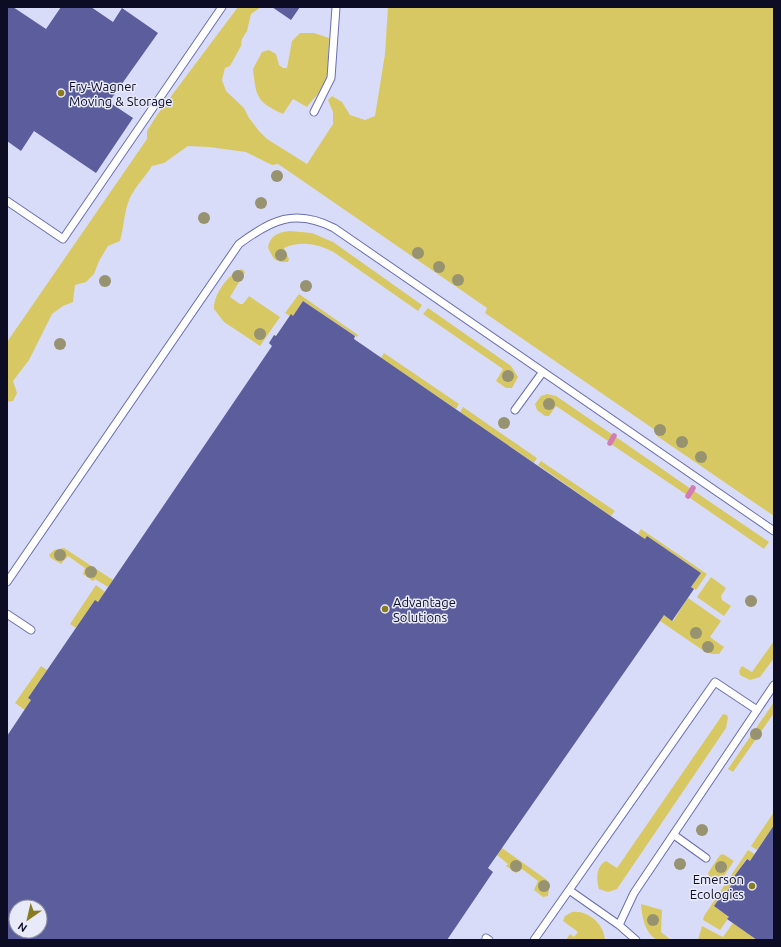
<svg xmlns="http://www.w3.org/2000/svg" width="781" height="947" font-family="Ubuntu,sans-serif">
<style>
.green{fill:#d8c863}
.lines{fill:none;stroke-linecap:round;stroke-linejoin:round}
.stream{stroke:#d27cb5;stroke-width:5.5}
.building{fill:#5b5d9c;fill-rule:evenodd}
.lane-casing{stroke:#6b6eaf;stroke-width:9}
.lane{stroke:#fff;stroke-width:7}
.tree{fill:#979270}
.poi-dot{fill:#887b20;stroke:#e9eaf9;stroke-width:1.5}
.labels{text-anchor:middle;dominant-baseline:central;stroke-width:3;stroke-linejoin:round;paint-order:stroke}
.poi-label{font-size:13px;fill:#0c0c24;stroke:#e9eaf9;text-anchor:start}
</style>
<rect width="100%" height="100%" fill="#d9dcf9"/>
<!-- green -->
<path class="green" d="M238 7H261L251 14 247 31 242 39 241 46 230 66 225 68 222 80 226 91 244 108 249 118 259 131 267 139 307 164 333 124V112L328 100 332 96 342 102 350 115 365 120 375 116 385 54 388 7H774V516L657 436 658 432 485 313 487 308 284 168 278 164 272 165 246 152 209 147 188 146 164 163 152 166C145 177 134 188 129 200 124 213 124 227 120 241L108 246 99 261 94 274 86 282 75 285 73 302 63 306 52 314 29 360 13 381 17 393 13 401 7 402V342L147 139V131L157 115Z
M300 33H314L329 38C328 51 330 73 324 85 320 93 312 100 307 107L293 99 283 114C256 102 256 96 253 69L262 52 269 50 276 54 279 65 283 68H287L292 41Z
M290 231 312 233 333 242 422 305 418 311 335 253C320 244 301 240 284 248L289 259 288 262H281L274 259 268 248C270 235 279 232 290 231Z
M242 269 245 272 244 274 230 297 240 304H243L249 296 280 317 260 346 224 322 214 309C213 295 229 273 242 269Z
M299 294 358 335 357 337 303 301 293 316 291 315 290 316 285 313Z
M428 308 511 366 518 377 512 388H506L496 381 503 369 423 314Z
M384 353 459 404 456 409 381 358Z
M547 394 556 396 613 435 608 441 556 406 549 416H545L537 410 535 404 541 396Z
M463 407 537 458 534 463 460 412Z
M616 437 691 489 687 495 611 444Z
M541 461 615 511 611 516 538 465Z
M694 491 769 542 764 549 690 498Z
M641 529 707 574 696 590 691 587 701 573 647 536 645 539 638 534Z
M64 548 113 580 108 587 95 579 93 581 83 574 85 568 68 556 61 564 51 558 49 555 54 550Z
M711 577 726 588 721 596 722 600 731 606 724 616 697 597Z
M96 585 105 592 98 602 95 600 76 628 70 624Z
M688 598 721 621 710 637 724 647 719 654H712L704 651 660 621 664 615 673 621Z
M774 641V658L760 677 750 680 740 675 739 671 742 666 752 672Z
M41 666 47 670 28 698 31 700 25 710 15 703Z
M774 702V713L733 772 728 769Z
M723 714 727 715 728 718 726 728 617 889 608 892 599 889C596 879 596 866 606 861L617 868Z
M774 812V825L757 850 751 846Z
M502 848 547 880 549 888 548 896 543 897 534 890 538 881 522 869 516 873 506 866 508 864 497 855Z
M748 850 755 854 750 861 746 859 726 893 724 892 714 906 729 917 720 930 703 920 704 916Z
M723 854 734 861 718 885 710 878 708 873 720 855Z
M641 904 662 910 661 932 671 940C668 940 662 941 658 940 645 935 642 916 641 904Z
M572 912C588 910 604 924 605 940H566L570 934 574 937 578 932 563 921 565 916Z
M733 923 757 940H698L702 926 723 937Z"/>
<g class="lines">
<!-- stream -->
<path class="stream" d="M610 443 614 436
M688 496 693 488"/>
</g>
<!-- building -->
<path class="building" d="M7 7H13L46 29 61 7H91L113 22 122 8 158 33 109 102 133 118 96 173 34 131 21 151 7 141Z
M272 7H300L291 20Z
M303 301 355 336 354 339 615 519 645 539 647 536 701 573 691 587 694 589 672 621 664 615 660 621 488 868 493 872 447 940H7V736L31 700 28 698 95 600 98 602 272 346 269 343 274 335 276 336 291 314 293 316ZM16 907H40V931H16Z
M774 825V940H757L727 919 729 917 714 906 724 892 726 893 735 879 733 878 747 859 750 861Z"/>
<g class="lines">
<!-- lane casing -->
<g class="lane-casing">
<path id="lane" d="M314 112 331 78 336 7
M7 201 63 239 222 7
M515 410 542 373
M7 582 239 244C271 220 295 208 334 228L774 531
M7 614 31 630
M674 835 706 858
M569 890 619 925
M486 938 489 940
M534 940 715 682 757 710
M636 940 619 925 634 893 774 685"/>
</g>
<!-- lane -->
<use href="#lane" class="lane"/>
</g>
<!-- trees -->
<g class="tree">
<circle cx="277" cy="176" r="6"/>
<circle cx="261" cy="203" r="6"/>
<circle cx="204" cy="218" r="6"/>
<circle cx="418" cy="253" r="6"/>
<circle cx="281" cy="255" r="6"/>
<circle cx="439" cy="267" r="6"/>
<circle cx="238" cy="276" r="6"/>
<circle cx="458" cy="280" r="6"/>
<circle cx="105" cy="281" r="6"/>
<circle cx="306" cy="286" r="6"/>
<circle cx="260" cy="334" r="6"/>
<circle cx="60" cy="344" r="6"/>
<circle cx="508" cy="376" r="6"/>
<circle cx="549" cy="404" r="6"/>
<circle cx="504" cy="423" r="6"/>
<circle cx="660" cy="430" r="6"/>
<circle cx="682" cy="442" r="6"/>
<circle cx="701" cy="457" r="6"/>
<circle cx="60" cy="555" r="6"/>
<circle cx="91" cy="572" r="6"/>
<circle cx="751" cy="601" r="6"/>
<circle cx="696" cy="633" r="6"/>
<circle cx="708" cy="647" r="6"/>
<circle cx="756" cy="734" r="6"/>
<circle cx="702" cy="830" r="6"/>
<circle cx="680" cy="864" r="6"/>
<circle cx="516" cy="866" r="6"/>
<circle cx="721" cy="867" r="6"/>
<circle cx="544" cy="886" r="6"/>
<circle cx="653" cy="920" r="6"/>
</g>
<!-- markers -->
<g class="poi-dot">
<circle cx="61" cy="93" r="4"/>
<circle cx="385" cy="609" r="4"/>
<circle cx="752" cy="886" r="4"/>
</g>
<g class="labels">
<!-- poi labels -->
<g class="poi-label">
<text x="69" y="86">Fry-Wagner<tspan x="69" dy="15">Moving &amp; Storage</tspan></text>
<text x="393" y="602">Advantage<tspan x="393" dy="15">Solutions</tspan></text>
<text x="744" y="879" text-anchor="end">Emerson<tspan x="744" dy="15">Ecologics</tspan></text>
</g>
</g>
<!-- border -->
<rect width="781" height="947" fill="none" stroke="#0c0c24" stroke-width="16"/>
<!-- north arrow -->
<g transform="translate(28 919) rotate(214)"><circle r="19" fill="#e9eaf9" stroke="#9191a4"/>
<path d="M0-3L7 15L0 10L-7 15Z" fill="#887b20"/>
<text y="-6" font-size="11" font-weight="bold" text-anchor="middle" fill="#0c0c24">N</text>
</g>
</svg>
